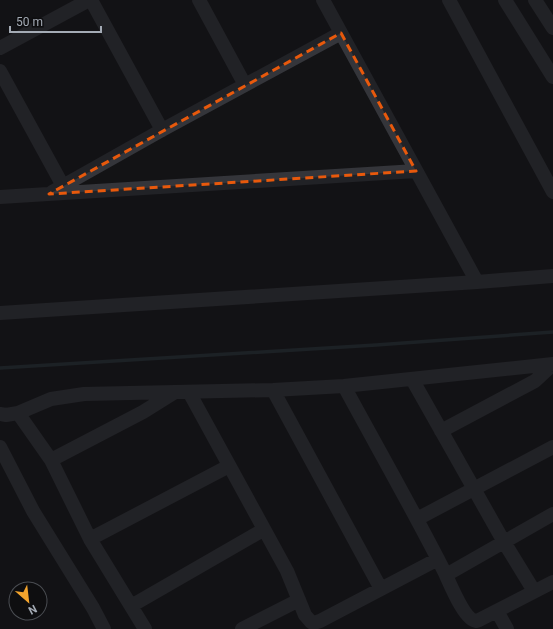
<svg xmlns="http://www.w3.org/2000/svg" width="553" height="629" font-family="Roboto,sans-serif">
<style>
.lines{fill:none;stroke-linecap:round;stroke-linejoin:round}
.stream{stroke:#293338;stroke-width:3.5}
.minor{stroke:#34353a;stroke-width:14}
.marked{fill:none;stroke:#e8590c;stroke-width:3;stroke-dasharray:8 5;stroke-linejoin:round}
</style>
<rect width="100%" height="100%" fill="#131315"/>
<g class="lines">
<!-- stream -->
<path class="stream" d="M0 368 376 345 553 332"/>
<!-- minor -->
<path class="minor" d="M91 0 162 130
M199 0 245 85
M323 0 477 282
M449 0 553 192
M505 0 553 77
M535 0 553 28
M0 48 89 0
M0 71 63 186
M52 192 162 130 341 33
M0 197 416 171
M0 313 477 282 553 276
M412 379 504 542 534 591
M344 386C377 447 412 508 444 571 449 581 464 620 476 621L479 620 553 582
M273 390 381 589
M189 392 287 571 305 615 311 622 314 623 320 621 438 559
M18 413 51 460 90 539 145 629
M0 414 6 415 18 413 51 399 84 394 273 390 344 386 553 364
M441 431 535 381 553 364
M0 447 33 511 93 608 104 629
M51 460 143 412 175 392
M417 519 553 447
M90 539 229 466
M446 575 553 514
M131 606 263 530
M497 611 507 629
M242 629 299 600"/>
</g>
<!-- marked area -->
<path d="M0 0H553V629H0ZM341 33 416 171 49 194Z" fill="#131315" fill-opacity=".55" fill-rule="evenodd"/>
<path class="marked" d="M341 33 416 171 49 194Z"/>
<!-- north arrow -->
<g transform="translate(28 601) rotate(152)"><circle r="19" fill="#0e0e10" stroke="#4a4d52"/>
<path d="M0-3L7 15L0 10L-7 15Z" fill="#f3a42d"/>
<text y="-6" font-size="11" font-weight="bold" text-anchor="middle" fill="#a4abb5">N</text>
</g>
<!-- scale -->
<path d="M10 26v6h91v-6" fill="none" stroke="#a4abb5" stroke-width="2"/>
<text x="16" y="26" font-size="12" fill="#a4abb5" stroke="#0e0e10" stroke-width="3" paint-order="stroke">50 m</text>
</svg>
